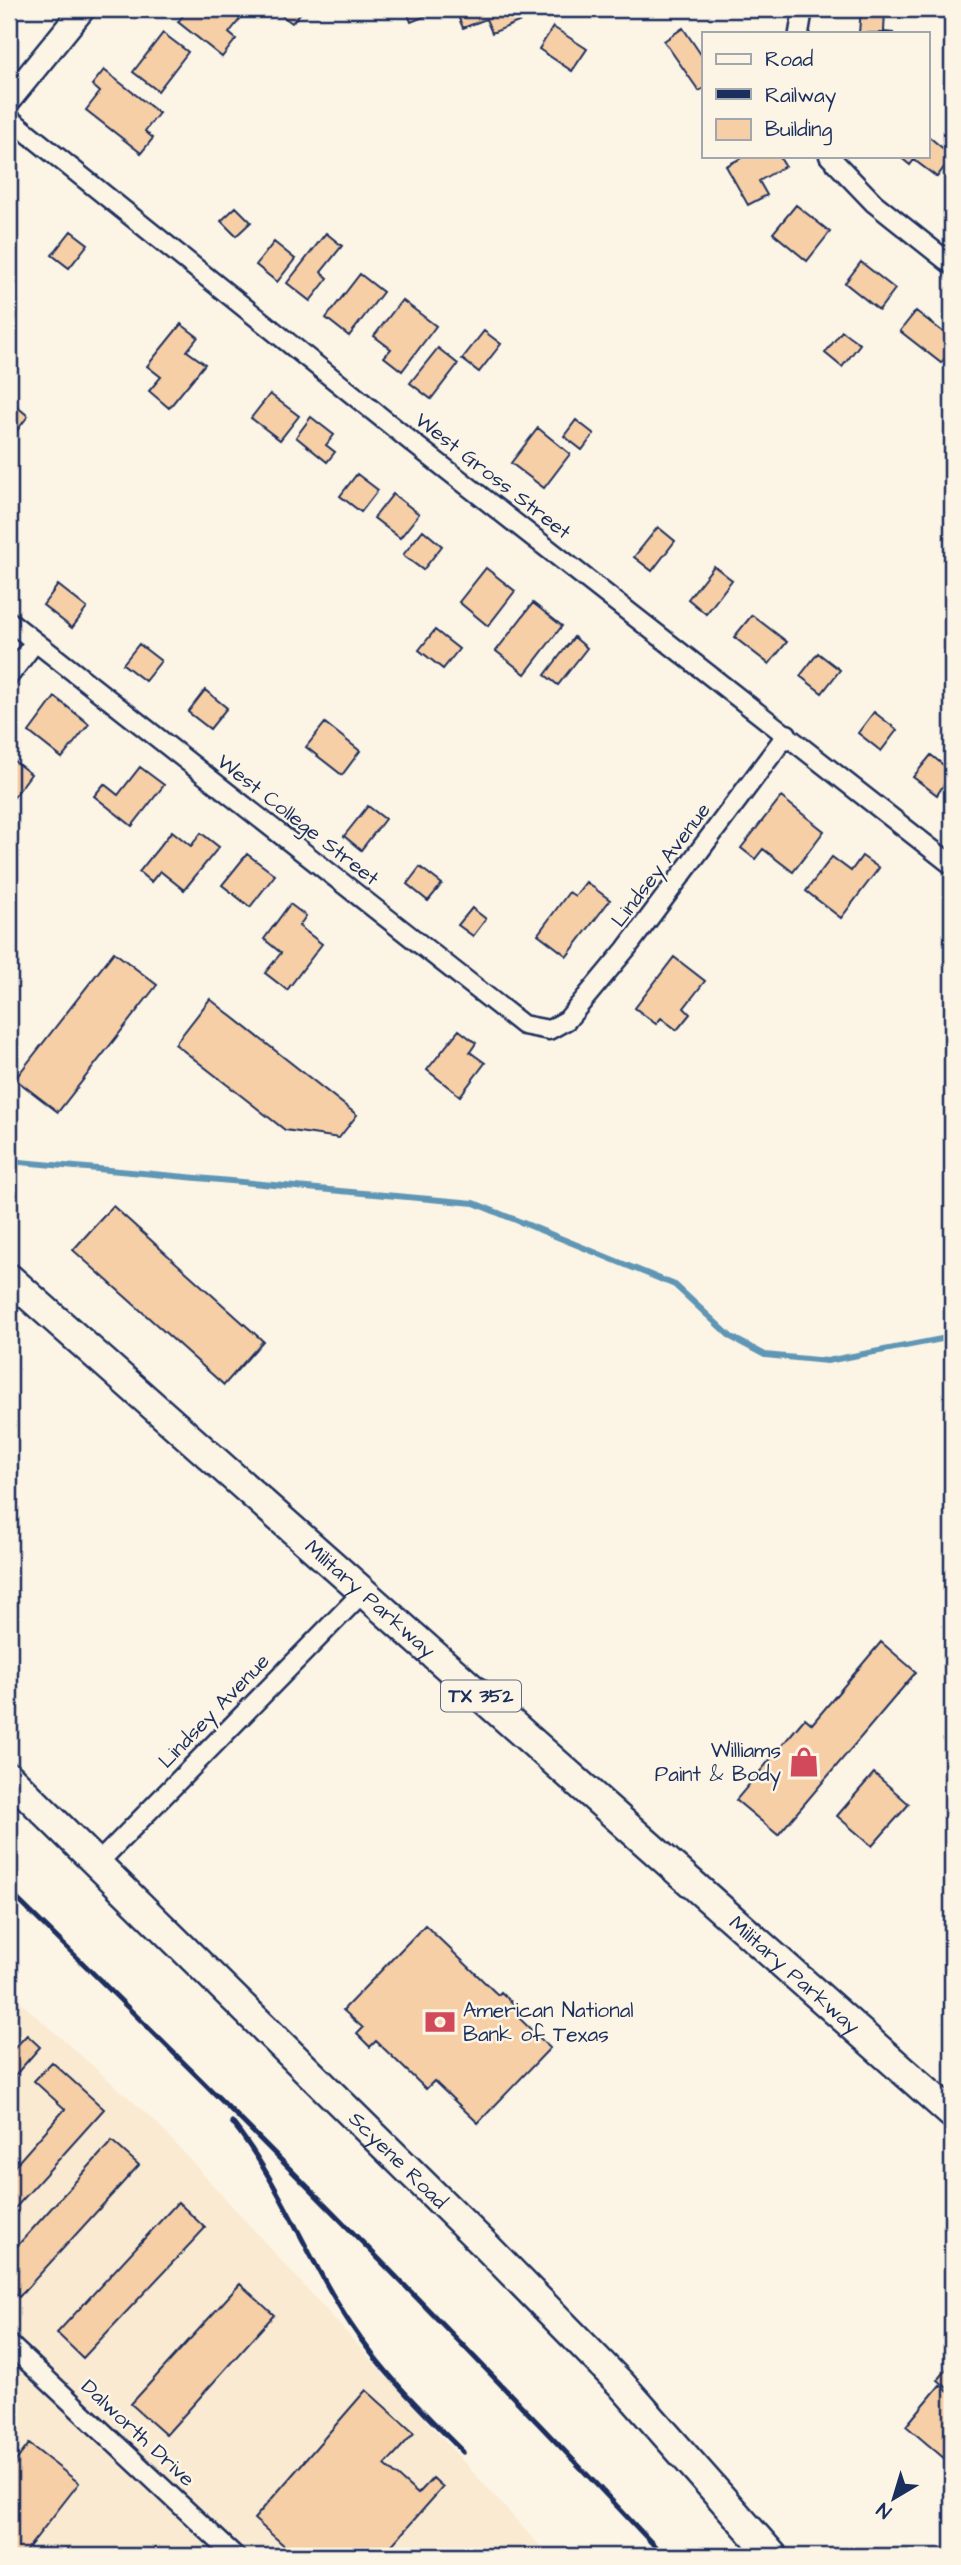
<svg xmlns="http://www.w3.org/2000/svg" width="961" height="2565" font-family="'Architects Daughter',sans-serif">
<style>
.built{fill:#faead2}
.lines{fill:none;stroke-linecap:round;stroke-linejoin:round}
.stream{stroke:#6196b5;stroke-width:6}
.building{fill:#f7cfa6;stroke:#1b2f5e;stroke-width:2}
.minor-casing{stroke:#1b2f5e;stroke-width:23}
.tertiary-casing{stroke:#1b2f5e;stroke-width:28}
.primary-casing{stroke:#1b2f5e;stroke-width:33}
.minor{stroke:#fcf5e5;stroke-width:18}
.tertiary{stroke:#fcf5e5;stroke-width:23}
.primary{stroke:#fcf5e5;stroke-width:28}
.rail{stroke:#1b2f5e;stroke-width:5}
.labels{text-anchor:middle;dominant-baseline:central;stroke-width:5;stroke-linejoin:round;paint-order:stroke}
.shield{fill:#fcf5e5;stroke:#5e6a86;stroke-width:2}
.shield-label{font-size:19px;font-weight:bold;fill:#1b2f5e}
.street-label{font-size:21px;fill:#1b2f5e;stroke:#fcf5e5}
.poi-label{font-size:21px;fill:#1b2f5e;stroke:#fcf5e5;text-anchor:end}
</style>
<rect width="100%" height="100%" fill="#fcf5e5"/>
<filter id="ink" filterUnits="userSpaceOnUse"><feTurbulence type="fractalNoise" baseFrequency=".0143" numOctaves="2"/><feDisplacementMap in="SourceGraphic" scale="14" xChannelSelector="R" yChannelSelector="G"/><feConvolveMatrix kernelMatrix="1 2 1 2 8 2 1 2 1" color-interpolation-filters="sRGB"/></filter>
<g filter="url(#ink)">
<!-- built -->
<path class="built" d="M9 1992 154 2120 549 2556H9Z"/>
<g class="lines">
<!-- stream -->
<path class="stream" d="M9 1161 474 1203 675 1285 731 1337 765 1355 827 1361 952 1337"/>
</g>
<!-- building -->
<path class="building" d="M188 9H246L247 10 229 33 236 39 222 57 178 22Z
M273 9H304L292 23Z
M406 9H443L411 22Z
M455 9H530L533 16 492 33 486 19 463 28Z
M861 9H885L884 32 894 33H859Z
M553 27 587 49 572 71 539 49Z
M683 28 704 59V88L699 91 664 41Z
M163 33 188 52 158 91 133 72Z
M104 70 159 113 145 131 153 138 141 153 86 110 100 92 92 85Z
M928 136 952 156 937 177 914 160 910 165 899 156H928Z
M745 156H779L785 166 759 181 767 195 748 205 726 166Z
M796 205 830 232 807 261 773 233Z
M236 207 251 222 236 236 221 221Z
M71 231 88 244 69 268 52 255Z
M326 233 342 246 321 272 328 278 310 301 287 283Z
M274 242 295 259 277 282 256 265Z
M861 262 895 289 879 310 845 283Z
M360 274 383 292 349 336 326 318Z
M402 300 436 326 402 371 384 357 391 349 374 336Z
M916 311 952 339V349L941 363 900 331Z
M181 324 198 337 187 351 205 364 169 408 149 391 161 377 147 366Z
M484 331 501 344 479 372 462 359Z
M842 331 860 344 842 367 825 353Z
M438 348 458 364 431 399 410 383Z
M270 394 299 416 280 440 251 418Z
M9 400 28 416 9 441Z
M311 417 334 435 326 445 335 452 327 462 296 437Z
M576 420 594 434 582 450 564 436Z
M538 428 570 454 544 488 511 463Z
M357 474 378 490 361 512 340 496Z
M393 494 419 514 400 538 374 518Z
M658 527 675 541 652 571 634 557Z
M423 530 442 546 423 570 403 555Z
M714 566 732 580 706 614 688 599Z
M486 568 515 591 488 626 459 602Z
M58 585 87 608 72 628 43 605Z
M533 603 562 626 525 674 496 651Z
M752 615 787 642 769 664 734 637Z
M435 630 459 649 443 669 419 650Z
M574 637 587 648 558 685 545 675Z
M139 644 161 661 145 681 123 664Z
M818 653 840 670 822 693 800 676Z
M205 690 227 708 210 729 188 712Z
M55 697 89 724 62 758 29 732Z
M874 712 897 730 881 751 858 733Z
M325 723 360 751 342 775 306 747Z
M931 755 952 772 937 795 913 777Z
M10 758 31 774 14 797 9 793Z
M140 767 164 785 132 826 94 796 104 784 118 795Z
M781 797 824 831 793 872 763 849 755 859 741 848Z
M368 806 385 819 361 850 344 836Z
M172 831 191 846 201 833 219 847 184 890 160 871 151 882 139 872Z
M247 854 275 875 250 907 222 885Z
M862 856 879 868 841 918 806 891 832 857 851 871Z
M420 867 442 884 428 901 407 884Z
M586 882 610 900 567 956 538 934 569 892 575 896Z
M290 904 306 916 299 926 322 944 287 990 265 973 281 953 264 939Z
M472 908 486 919 473 936 458 925Z
M114 952 157 985 58 1112 15 1079Z
M674 957 705 981 684 1008 690 1014 677 1030 661 1018 656 1024 635 1008Z
M210 999 357 1115 339 1138 285 1130 175 1044Z
M459 1030 476 1043 470 1052 485 1063 460 1096 427 1070Z
M113 1206 263 1341 224 1385 73 1250Z
M881 1642 916 1672 778 1835 736 1800 805 1718 812 1724Z
M874 1773 909 1804 872 1846 837 1816Z
M425 1925 498 1995 501 1992 521 2011 517 2016 550 2048 478 2123 434 2081 426 2089 376 2041 370 2047 357 2034 363 2028 343 2010Z
M27 2035 40 2047 9 2082V2054Z
M52 2062 104 2109 9 2215V2165L13 2168 65 2109 34 2081Z
M112 2141 139 2165 19 2297 9 2288V2255Z
M178 2202 205 2228 83 2358 57 2333Z
M240 2284 274 2315 166 2435 131 2404Z
M952 2363V2392L938 2380Z
M940 2385 952 2395V2465L906 2426Z
M366 2390 414 2433 385 2465 418 2494 433 2478 443 2487 382 2556H296L254 2519Z
M29 2444 79 2483 22 2556H9V2470Z"/>
<g class="lines">
<!-- minor casing -->
<g class="minor-casing">
<path id="minor" d="M799 33 803 9
M9 118 418 447 952 865
M829 156 874 203 952 265
M9 621 523 1025 549 1030 567 1020 626 949 787 734
M9 676 35 642
M98 1863 364 1591
M9 2344 235 2556"/>
</g>
<!-- tertiary casing -->
<g class="tertiary-casing">
<path id="tertiary" d="M9 100 83 9"/>
</g>
<!-- primary casing -->
<g class="primary-casing">
<g id="primary">
<path id="s1" d="M9 1278 952 2114"/>
<path id="s2" d="M9 1777 484 2244 621 2384 773 2556"/>
</g>
</g>
<!-- minor -->
<use href="#minor" class="minor"/>
<!-- tertiary -->
<use href="#tertiary" class="tertiary"/>
<!-- primary -->
<use href="#primary" class="primary"/>
<!-- rail -->
<path class="rail" d="M9 1891C232 2108 451 2329 664 2556
M232 2122C281 2184 307 2259 351 2325 382 2372 423 2412 463 2452"/>
</g>
</g>
<!-- icons -->
<defs>
<g id="shop-bare" transform="scale(2.415)"><path d="M-5-2.5h2.3a2.7 3.5 0 0 1 5.4 0H5L5.5 6h-11ZM-1.5-2.5h3a1.5 2.3 0 0 0-3 0Z" fill="#d1495b" stroke="#fcf5e5" stroke-width="2.5" paint-order="stroke"/></g>
<g id="bank-bare" transform="scale(2.415)"><path d="M-6-4H6V4H-6ZM0-2.3a2.3 2.3 0 1 0 0 4.6a2.3 2.3 0 1 0 0-4.6Z" fill="#d1495b" stroke="#fcf5e5" stroke-width="2.5" paint-order="stroke"/></g>
</defs>
<g fill-rule="evenodd">
<use href="#shop-bare" x="804" y="1762"/>
<use href="#bank-bare" x="440" y="2022"/>
</g>
<g class="labels">
<!-- shield labels -->
<rect class="shield" x="441" y="1680.5" width="80" height="31" rx="5"/>
<g class="shield-label">
<text x="481" y="1696">TX 352</text>
</g>
<!-- street labels -->
<g class="street-label">
<text transform="translate(493 476) rotate(38)">West Gross Street</text>
<text transform="translate(298 820) rotate(38)">West College Street</text>
<text transform="translate(661 865) rotate(-53)">Lindsey Avenue</text>
<text stroke="none"><textPath href="#s1" startOffset="483">Military Parkway</textPath></text>
<text transform="translate(214 1711) rotate(-46)">Lindsey Avenue</text>
<text stroke="none"><textPath href="#s1" startOffset="1050">Military Parkway</textPath></text>
<text stroke="none"><textPath href="#s2" startOffset="546">Scyene Road</textPath></text>
<text transform="translate(138 2433) rotate(43)">Dalworth Drive</text>
</g>
<!-- poi labels -->
<g class="poi-label">
<text x="781" y="1750">Williams<tspan x="781" dy="24">Paint &amp; Body</tspan></text>
<text x="463" y="2010" text-anchor="start">American National<tspan x="463" dy="24">Bank of Texas</tspan></text>
</g>
</g>
<!-- margin -->
<rect width="961" height="2565" fill="none" stroke="#fcf5e5" stroke-width="35"/>
<rect x="18" y="18" width="926" height="2530" fill="none" stroke="#1b2f5e" stroke-width="2.5" filter="url(#ink)"/>
<!-- legend -->
<rect x="702" y="32" width="228" height="126" fill="#fcf5e5" stroke="#a2a6af" stroke-width="2"/>
<rect x="716" y="54" width="35" height="10" fill="#fcf5e5" stroke="#a2a6af" stroke-width="2"/>
<text x="765" y="66" font-size="21" fill="#1b2f5e">Road</text>
<rect x="716" y="89" width="35" height="10" fill="#1b2f5e" stroke="#a2a6af" stroke-width="2"/>
<text x="765" y="102" font-size="21" fill="#1b2f5e">Railway</text>
<rect x="716" y="119" width="35" height="21" fill="#f7cfa6" stroke="#a2a6af" stroke-width="2"/>
<text x="765" y="136" font-size="21" fill="#1b2f5e">Building</text>
<!-- north arrow -->
<g transform="translate(894 2498) rotate(218)" stroke="#fcf5e5" stroke-width="5" paint-order="stroke">
<path d="M0-5L12 26L0 18L-12 26Z" fill="#1b2f5e"/>
<text y="-10" font-size="19" font-weight="bold" text-anchor="middle" fill="#1b2f5e">N</text>
</g>
</svg>
